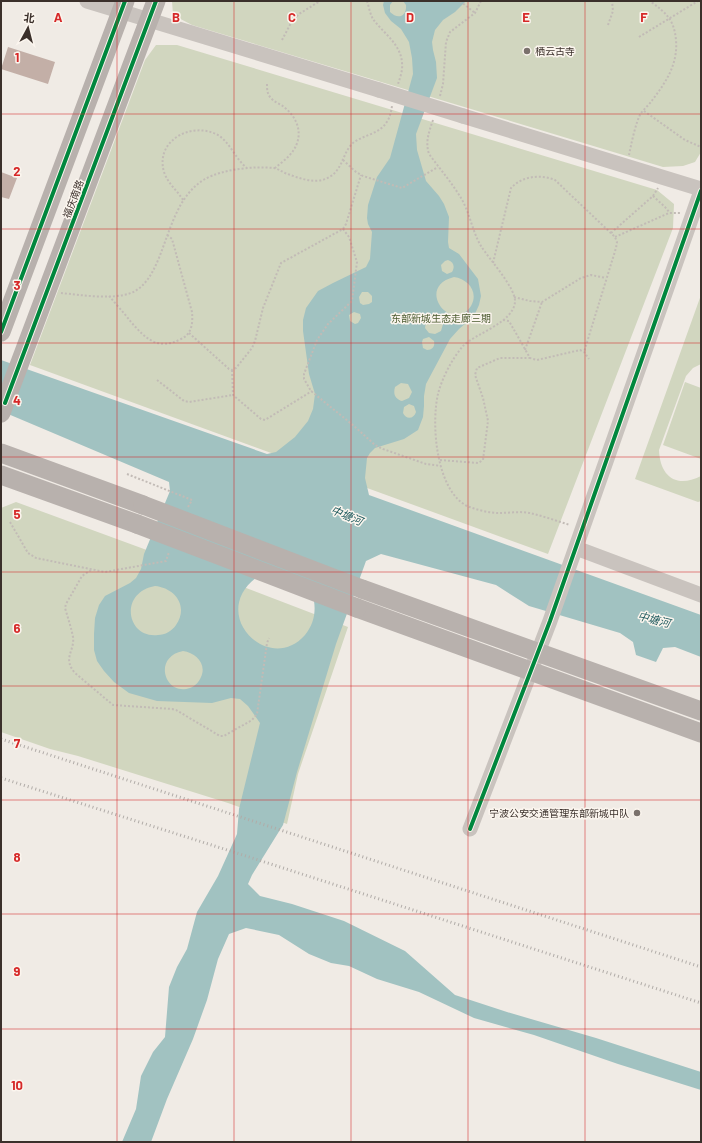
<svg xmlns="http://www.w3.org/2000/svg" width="702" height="1143" font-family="Barlow,'Noto Sans SC',sans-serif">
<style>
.green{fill:#d1d6bf}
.water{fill:#a1c2c1;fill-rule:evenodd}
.building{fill:#c3afa7}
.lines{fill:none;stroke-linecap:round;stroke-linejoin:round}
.path{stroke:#c2bbb6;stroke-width:2;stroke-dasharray:2 2;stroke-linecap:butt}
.minor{stroke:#c9c3be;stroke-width:15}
.major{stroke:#b8b1ad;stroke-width:19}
.rail{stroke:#b1aca8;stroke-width:3;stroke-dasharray:1 3;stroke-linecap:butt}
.minor-bridge{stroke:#c9c3be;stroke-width:15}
.major-bridge{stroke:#b8b1ad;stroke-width:19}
.cycleway-casing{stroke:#fbf5ee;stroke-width:6}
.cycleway{stroke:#00873e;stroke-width:4}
.grid{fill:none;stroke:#d62828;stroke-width:1;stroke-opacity:0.55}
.poi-dot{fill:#7a716c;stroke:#fbf5ee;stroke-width:1.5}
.labels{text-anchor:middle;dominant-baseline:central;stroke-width:3;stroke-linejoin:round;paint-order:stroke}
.poi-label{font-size:10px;fill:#3b302b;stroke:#fbf5ee;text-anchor:start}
.street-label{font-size:10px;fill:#3b302b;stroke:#fbf5ee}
.park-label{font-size:10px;fill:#4a5a2e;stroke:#fbf5ee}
.water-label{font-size:11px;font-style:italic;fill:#1f5a5e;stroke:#fbf5ee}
.grid-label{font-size:13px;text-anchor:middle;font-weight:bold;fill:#d62828;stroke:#fbf5ee;stroke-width:3;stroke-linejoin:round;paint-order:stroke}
</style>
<rect width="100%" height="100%" fill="#f0ebe5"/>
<!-- green -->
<path class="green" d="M172 1H701V152L695 162 683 166 663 167 192 25 173 15Z
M156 45H177L657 190 674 204 673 228 548 554 30 365 145 60Z
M701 295V364L693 368 686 376 659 450C660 476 676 489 701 476V501L698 502 635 479Z
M685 382 701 388V459L663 445Z
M16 502 144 549 348 627 298 774 287 824 228 803 78 756 50 749 1 732V508Z"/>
<!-- water -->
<path class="water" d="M384 1H393L390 5V12C398 20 407 16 406 5L403 1H466L455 12 443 20 435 30 432 42 433 50 436 62 437 78 416 134 417 150 426 181 439 196 444 204 449 217 448 242 449 248 459 254 478 279 481 296 479 305 474 316 459 329 450 339 426 384 424 396V406L423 417 418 430 404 439 375 448 370 453 367 458 365 478 369 495 701 615V657L675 647 663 648 656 662 636 655 633 642 620 633 529 606 496 585 381 554 366 561 336 644 297 772 283 825 252 875 248 884 260 896 292 904 344 921 405 951 455 995 507 1012 596 1038 701 1072V1090L618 1064 534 1035 474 1018 419 992 377 979 349 966 331 963 309 954 279 935 246 928 229 934 218 959 207 1000 193 1039 167 1099 151 1142H122L136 1109 141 1076 153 1052 165 1037 169 987 177 967 187 949 197 912 218 876 237 834 239 809 260 723 248 706 240 699 231 698 212 703 157 701 129 693 114 682 104 671 97 661 94 650V634L95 618 99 605 105 596 130 583 136 578 141 569 144 554 170 491 169 482 1 411V360L267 454 276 452 295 437 308 421 313 409 315 394 309 374 303 331V320L306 308 318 291 333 283 366 267 370 259 372 232 368 224 367 218 368 205 377 177 390 158 413 74 412 58 409 42 401 29 391 21 385 13 383 5ZM448 260C454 262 455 267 452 272L447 274 442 271 441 265 445 261ZM454 277C468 279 479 292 471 306 452 335 414 287 454 277ZM362 292H368L372 296V302L369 304 363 305 360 303 359 297ZM354 312 360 314 361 318 358 323 355 324 350 321 349 315ZM431 316 439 317 443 324 441 331 435 334 429 333 425 328 426 321ZM429 337 434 341C435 346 433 350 427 350L423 348 422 342 423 339ZM401 383 408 384 412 392 409 398 402 401C395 399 393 394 395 387ZM409 404 414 406 416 412C414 419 406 420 403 413L404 407ZM257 577 314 601C316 614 313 625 305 635 269 676 207 614 257 577ZM155 586C175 588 189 606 176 625 172 631 165 635 158 635 127 639 118 593 155 586ZM183 651C196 653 207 664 201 677 199 682 195 686 190 688 165 697 152 657 183 651Z"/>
<!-- building -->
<path class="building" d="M8 47 55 62 48 84 1 69Z
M1 172 17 178 9 199 1 197Z"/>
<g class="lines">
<!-- path -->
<path class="path" d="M367 1C369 7 370 14 373 19 383 33 401 44 402 63 403 70 400 78 398 84
M460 1 475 13
M608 25 613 11 612 1
M639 37 698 1
M282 40 292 21 299 14 320 1
M267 84C267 89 267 94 271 98 274 102 280 104 284 107 298 118 304 135 293 151 289 157 281 163 275 168
M440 96 443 84 446 42 450 32 475 13 481 1
M644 111 685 140 701 147
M433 120C429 132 425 142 429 154 440 169 452 183 461 198 470 213 472 231 481 246 489 259 516 288 515 302 513 323 476 333 463 346 452 359 442 378 438 394 431 424 436 490 467 506 477 510 489 513 499 513 509 513 520 511 530 513 543 516 557 521 570 525
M629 155C631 145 636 121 641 113 645 108 650 104 653 99 667 81 678 63 676 40 674 19 666 13 650 1
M343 160 356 172 363 176 402 188 438 167
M653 196 665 207 669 212
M183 200C177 190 168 184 164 172 155 141 190 122 216 134 230 141 235 159 247 168
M343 229 349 237 357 262 352 301 328 324 317 340 304 374V379L311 391 354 426 375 445 383 449 426 464 441 466
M611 233 653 196 658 188
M615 237 669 213H681
M493 263 511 188C522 176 541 174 555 180L615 237 617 242 616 248 584 352
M61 293C81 295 112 300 131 293 168 278 162 204 205 179 223 169 254 166 274 168 278 169 281 171 285 173 299 178 317 186 331 176 343 168 343 152 353 143 363 135 379 134 386 123 390 118 391 112 392 106
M109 296C116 304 124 313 131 322 146 339 158 351 181 339 192 334 193 323 192 312L172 239 167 235
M514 297 530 301 542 302 581 278 591 275 606 278
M503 320 509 321 530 358 537 360 580 350 584 352 589 359
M189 333 229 369 232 370 236 368 252 348 255 341 263 308 281 263 343 229 346 224 361 175
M525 350 542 302
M232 370 233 395 261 419 265 420 312 391
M157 380 184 401 189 402 233 395
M440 460 478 463 483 460 488 421 483 398 475 375 477 368 500 358H530
M127 474 192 500 188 507
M10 522 28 553 36 558 105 572 166 561 169 552
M91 570 82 576 66 604 65 608C68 618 71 627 73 637 75 651 62 658 75 673L113 705 172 709 176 710 220 736H224L252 720 257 714 267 643 269 638"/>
<!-- minor -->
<path class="minor" d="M87 1 379 90
M463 116 701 189
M576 548 701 595
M470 829 550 621 701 191"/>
<!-- major -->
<path class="major" d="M1 332 125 1
M1 413 156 1
M1 453 143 505
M1 475 137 524
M362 589 701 711
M357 608 701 733"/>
<!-- rail -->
<path class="rail" d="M1 739 701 967
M1 778 246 856 701 1003"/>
<!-- minor-bridge -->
<path class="minor-bridge" d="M379 90 463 116"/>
<!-- major-bridge -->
<path class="major-bridge" d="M143 505 362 589
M137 524 357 608"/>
<!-- cycleway casing -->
<g class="cycleway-casing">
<path id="cycleway" d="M1 332 125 1
M5 403 156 1
M470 829 550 621 701 191"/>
</g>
<!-- cycleway -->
<use href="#cycleway" class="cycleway"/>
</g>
<!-- grid -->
<path class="grid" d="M117 1V1142M234 1V1142M351 1V1142M468 1V1142M585 1V1142M1 114H701M1 229H701M1 343H701M1 457H701M1 572H701M1 686H701M1 800H701M1 914H701M1 1029H701"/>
<!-- markers -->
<g class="poi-dot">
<circle cx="527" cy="51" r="4"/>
<circle cx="637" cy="813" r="4"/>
</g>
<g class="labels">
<!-- poi labels -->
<g class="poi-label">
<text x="535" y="51">栖云古寺</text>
<text x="629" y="813" text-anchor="end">宁波公安交通管理东部新城中队</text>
</g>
<!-- street labels -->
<g class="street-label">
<text transform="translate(73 199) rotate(-69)">福庆南路</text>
</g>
<!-- park labels -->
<g class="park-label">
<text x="441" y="318">东部新城生态走廊三期</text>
</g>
<!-- water labels -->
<g class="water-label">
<text transform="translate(347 515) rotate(23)">中塘河</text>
<text transform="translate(654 619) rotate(14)">中塘河</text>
</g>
</g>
<g class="grid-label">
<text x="58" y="22">A</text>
<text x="176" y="22">B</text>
<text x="292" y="22">C</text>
<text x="410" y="22">D</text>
<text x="526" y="22">E</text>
<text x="644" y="22">F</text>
<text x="17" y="62">1</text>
<text x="17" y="176">2</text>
<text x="17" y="290">3</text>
<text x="17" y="405">4</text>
<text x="17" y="519">5</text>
<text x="17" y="633">6</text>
<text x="17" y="748">7</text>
<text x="17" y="862">8</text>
<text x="17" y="976">9</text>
<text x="17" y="1090">10</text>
</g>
<!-- border -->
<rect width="702" height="1143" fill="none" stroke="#3b302b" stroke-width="4"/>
<!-- north arrow -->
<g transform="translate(28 28) rotate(7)" stroke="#fbf5ee" stroke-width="3" paint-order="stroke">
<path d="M0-3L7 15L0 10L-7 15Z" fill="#3b302b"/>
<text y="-6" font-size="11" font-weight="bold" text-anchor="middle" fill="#3b302b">北</text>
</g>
</svg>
